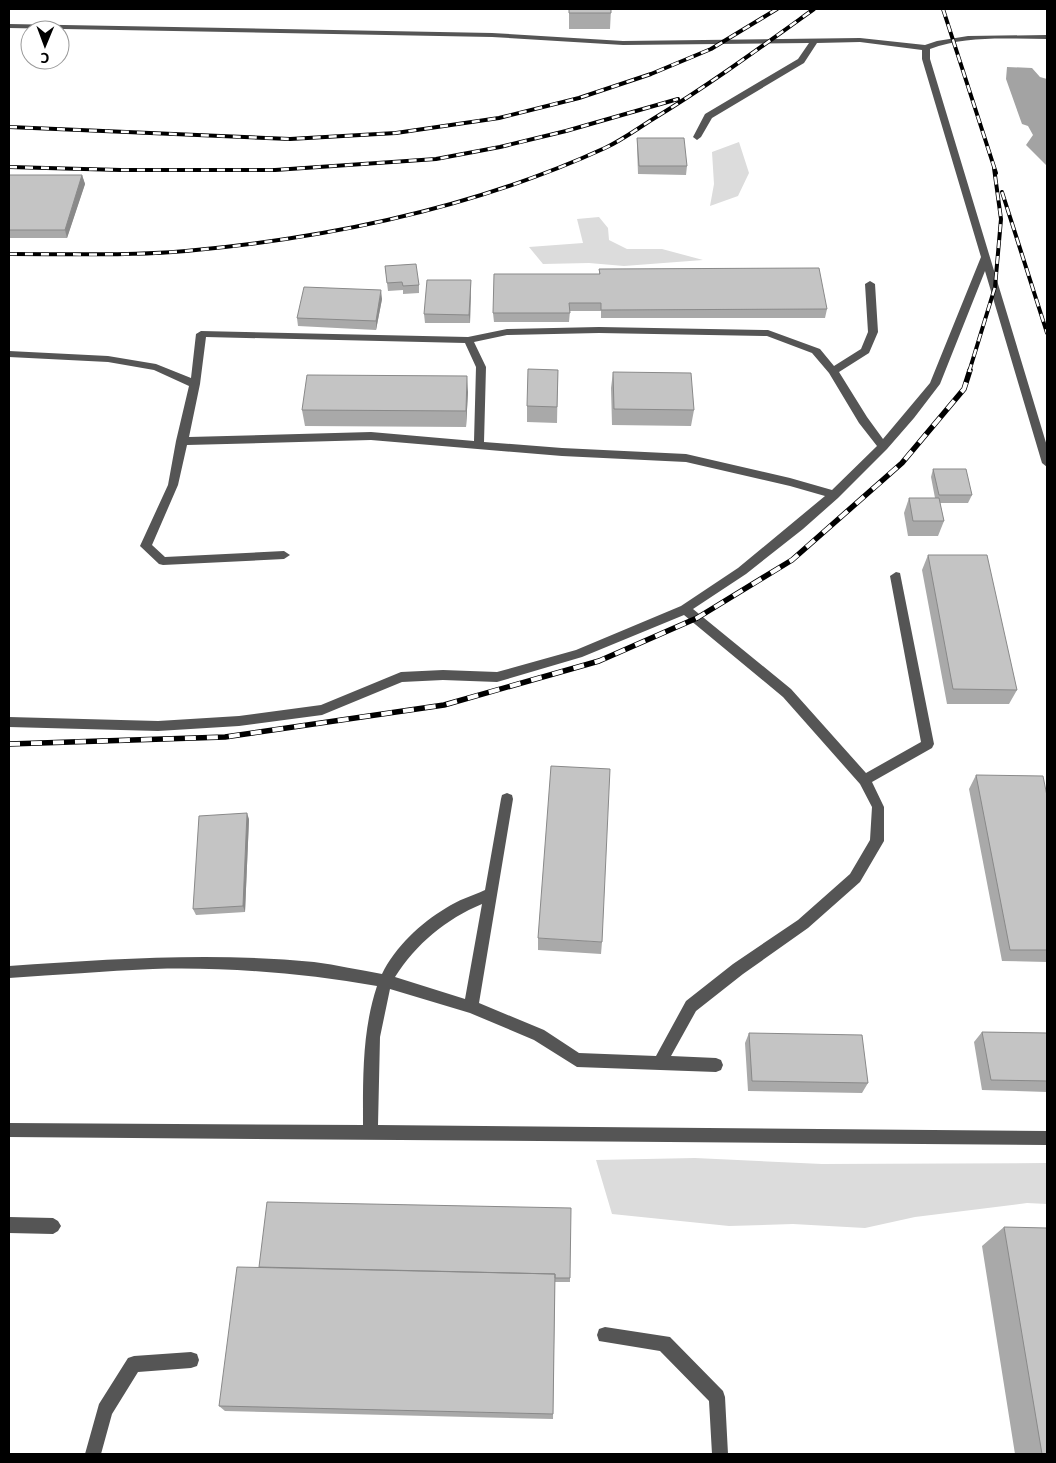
<svg xmlns="http://www.w3.org/2000/svg" width="1056" height="1463" font-family="'Noto Sans',sans-serif">
<style>
.green{fill:#dcdcdc}
.water{fill:#a3a3a3}
.lines{fill:none;stroke-linecap:round;stroke-linejoin:round}
.minor{fill:#555;fill-rule:evenodd}
.rail-far1-casing{stroke:#000;stroke-width:4}
.rail-casing{stroke:#000;stroke-width:5.5}
.rail-far1{stroke:#fff;stroke-width:2.5;stroke-dasharray:8;stroke-linecap:butt}
.rail{stroke:#fff;stroke-width:4;stroke-dasharray:11;stroke-linecap:butt}
.wall{fill:#a9a9a9}
.shaded-wall{fill:#898989}
.building{fill:#c4c4c4;stroke:#898989}
</style>
<rect width="100%" height="100%" fill="#fff"/>
<!-- green -->
<path class="green" d="M739 142 749 173 738 196 710 206 714 184 712 152Z
M599 217 608 228 609 240 627 249H662L703 260 624 266 589 263 543 264 529 247 583 243 577 219Z
M695 1158 822 1164 1047 1163V1204L1027 1203 915 1217 865 1228 793 1224 729 1226 612 1214 596 1160Z"/>
<!-- water -->
<path class="water" d="M1007 67 1032 68 1040 77 1047 79V166L1026 145 1033 135 1028 126 1022 124 1006 79Z"/>
<g class="lines">
<!-- minor -->
<path class="minor" d="M9 24 492 33 623 41 860 38 925 45 937 41 968 36 1047 35V39C1009 39 966 35 930 49V59L1047 446V467L1042 463 985 271 940 384 914 418 887 449 838 498 803 529 746 574 693 609 791 689 866 773 921 742 890 576 896 572 900 573 934 744 932 748 872 782 884 807V841L860 882 808 928 743 974 696 1011 671 1056 716 1058 721 1060 723 1065 721 1070 716 1072 577 1067 534 1040 470 1013 390 989 380 1037 378 1125 1047 1131V1145L9 1137V1123L363 1125C363 1078 362 1031 377 986 303 973 228 967 153 969 105 971 57 975 9 978V966C111 959 212 952 314 962 337 965 359 970 382 974 395 947 421 923 446 908 458 900 472 896 485 890L501 799 502 795 507 793 512 795 513 799 479 1003 544 1030 579 1053 656 1056 686 1001 733 964 798 920 850 874 870 840 872 807 860 784 783 697 684 615 582 657 497 682 443 680 402 682 322 715 239 726 158 731 9 727V717L158 721 239 716 321 705 401 672 443 670 497 672 576 650 681 606 738 568 825 496 790 486 686 462 562 456 371 440 187 445 178 485 152 545 165 557 284 551 290 555 284 559 163 565 159 564 140 546 168 485 176 441 189 386 154 370 108 362 9 357V351L108 356 156 364 191 378 196 334 201 331 468 337 507 329 599 327 768 330 820 349 834 366 861 349 868 332 865 284 870 281 875 284 878 332 869 353 839 372 867 417 883 439 930 383 981 257 922 59V50L860 42 817 43 804 63 712 118 701 137 697 140 693 137 705 114 798 59 809 43 623 45 492 37 9 28ZM599 333 767 336 812 353 829 373 859 423 877 446 832 490 790 478 686 454 562 448 484 442 486 367 474 342 507 335ZM206 337 465 343 476 367 474 441 371 432 189 437 200 384ZM482 904 465 999 395 977C416 944 446 919 482 904Z
M9 1217 53 1218 58 1221 61 1226 58 1231 53 1234 9 1233Z
M605 1327 670 1337 723 1391 725 1397 728 1454H712L709 1401 660 1351 599 1341 597 1335 599 1329Z
M191 1352 197 1354 199 1360 197 1366 191 1368 138 1372 112 1414 101 1454H85L99 1404 128 1358 134 1356Z"/>
<!-- rail-far1 casing -->
<g class="rail-far1-casing">
<path id="rail-far1" d="M943 9 996 173
M9 127 290 139 396 133 499 118 579 98 651 74 711 49 777 9
M9 167 121 170H275L436 159 500 147 566 131 678 99
M1002 192 1047 333
M9 254C68 254 128 256 186 251 329 238 474 208 605 148 622 140 637 129 653 119 709 85 761 47 814 9
M969 372 995 287 1001 219 994 168"/>
</g>
<!-- rail casing -->
<g class="rail-casing">
<path id="rail" d="M9 744 225 737 444 705 599 661 697 618 792 560 902 463 964 389 970 370"/>
</g>
<!-- rail-far1 -->
<use href="#rail-far1" class="rail-far1"/>
<!-- rail -->
<use href="#rail" class="rail"/>
</g>
<!-- wall -->
<path class="wall" d="M569 9H611L610 29H569Z
M637 138 687 166 686 175 638 174 637 146Z
M9 175H82L85 184 67 238H9Z
M385 266 419 285V293L403 294V290L388 291Z
M599 269 827 309 825 318H601V311H570L569 322H494L493 313 599 274Z
M471 280 470 323H425L424 314Z
M382 299 376 330 298 326 297 318Z
M558 370 557 423 527 422V406Z
M613 372 694 410 691 426 612 425 611 388Z
M468 392 466 427 305 426 302 410Z
M933 469 972 495 968 503H940L944 521 938 536H908L904 513 909 498H935L931 477Z
M928 555 1017 690 1009 704H947L922 570Z
M976 775 1047 796V962L1002 961 969 789Z
M249 819 245 912 196 915 193 909Z
M538 938 602 942 601 954 538 950Z
M982 1032 1047 1033V1092L982 1090 974 1042Z
M749 1033 868 1083 862 1093 748 1091 745 1043Z
M1004 1227 1047 1454H1015L982 1246Z
M259 1267 570 1278V1282H555L553 1419 225 1411 219 1406Z"/>
<!-- shaded-wall -->
<path class="shaded-wall" d="M82 175 85 184 67 238 65 230Z
M471 280V288L470 323 469 315Z
M381 290 382 299 376 330V321Z
M467 376 468 392 466 427V411Z
M247 813 249 819 245 912 243 906Z"/>
<!-- building -->
<path class="building" d="M569 9H611V13H569Z
M637 138H684L687 166H639Z
M9 175H82L65 230H9Z
M416 264 419 285 403 286 402 282 387 283 385 266Z
M819 268 827 309 601 310V303H569L570 313H493L494 274H600L599 269Z
M427 280H471L469 315 424 314Z
M304 287 381 290 376 321 297 318Z
M528 369 558 370 557 407 527 406Z
M613 372 691 373 694 410 614 409Z
M307 375 467 376 466 411 302 410Z
M933 469H966L972 495H939Z
M909 498H939L944 521H913Z
M928 555H987L1017 690 953 689Z
M551 766 610 769 602 942 538 938Z
M976 775 1043 776 1047 796V950H1010Z
M247 813 243 906 193 909 199 816Z
M982 1032 1047 1033V1081L991 1080Z
M749 1033 862 1035 868 1083 752 1081Z
M267 1202 571 1208 570 1278H555V1274L259 1267Z
M1004 1227 1047 1228V1454H1042Z
M237 1267 555 1274 553 1414 219 1406Z"/>
<!-- border -->
<rect width="1056" height="1463" fill="none" stroke="#000000" stroke-width="20"/>
<!-- north arrow -->
<g transform="translate(45 45) rotate(181)"><circle r="24" fill="#ffffff" stroke="#999999"/>
<path d="M0-4L9 19L0 12L-9 19Z" fill="#000000"/>
<text y="-8" font-size="14" font-weight="bold" text-anchor="middle" fill="#000000">С</text>
</g>
</svg>
